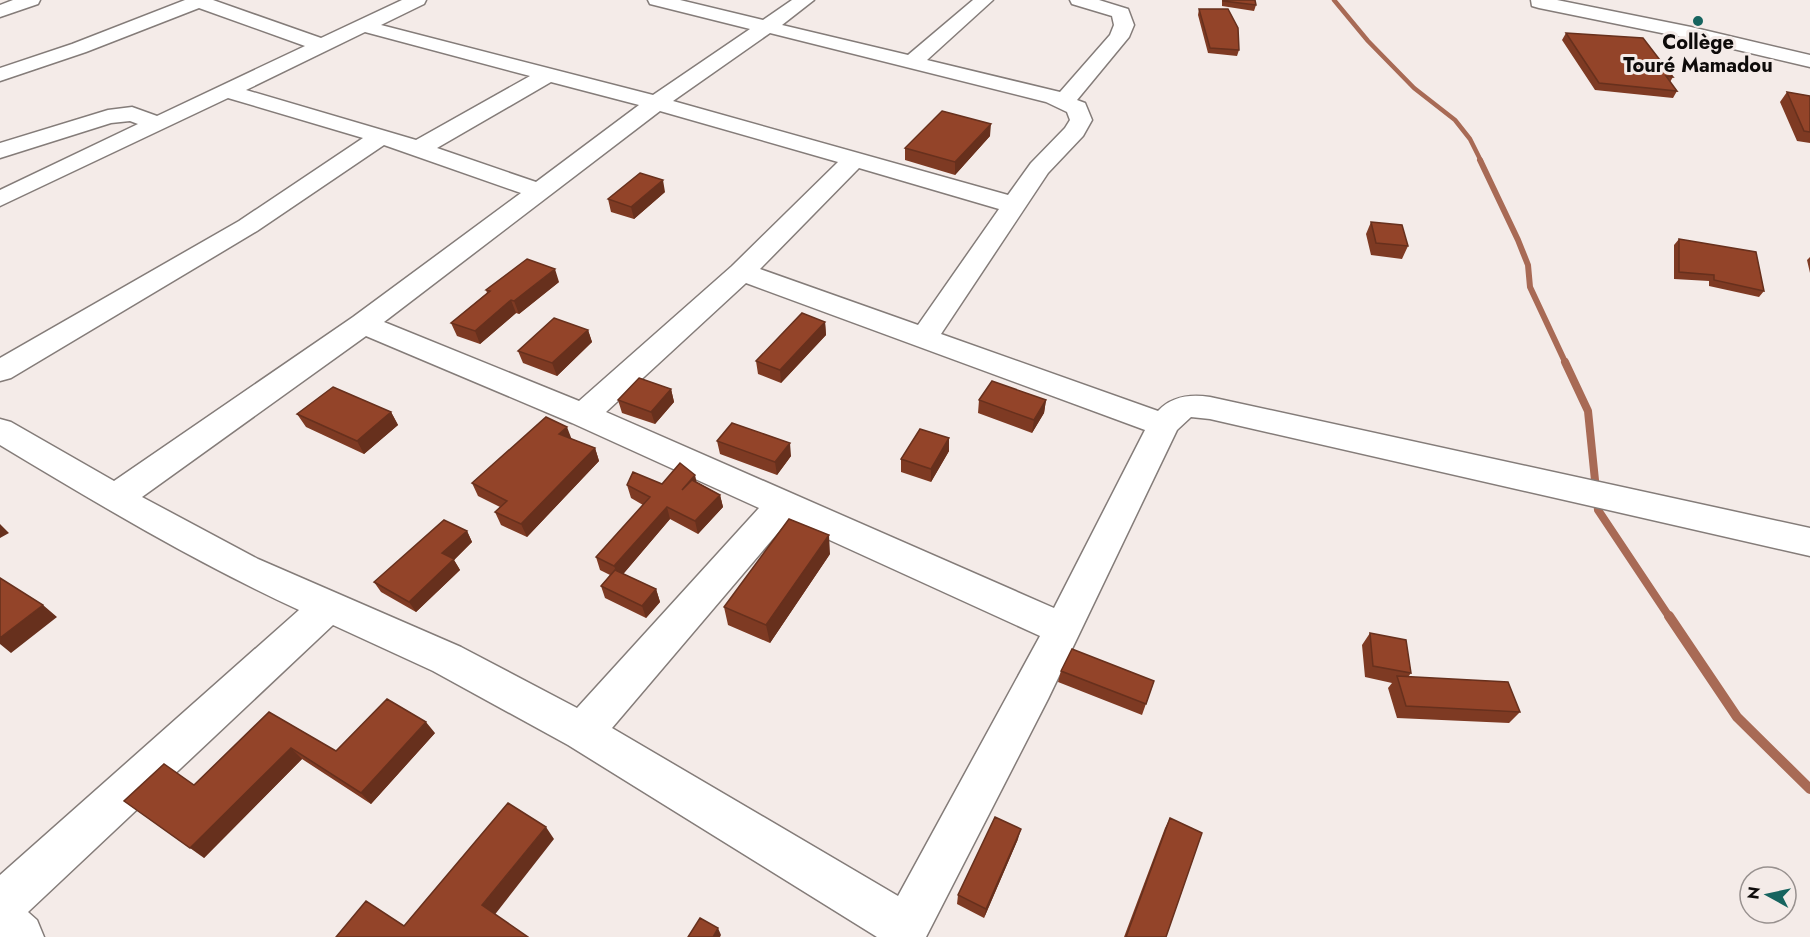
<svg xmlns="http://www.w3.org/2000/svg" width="1810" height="937" font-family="Jost,sans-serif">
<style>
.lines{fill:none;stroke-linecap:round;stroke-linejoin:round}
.stream-far3{stroke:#a86a55;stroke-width:4.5}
.stream-far2{stroke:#a86a55;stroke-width:6}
.stream-far1{stroke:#a86a55;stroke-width:8}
.stream{stroke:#a86a55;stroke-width:10}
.minor-casing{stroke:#847c79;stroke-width:3}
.minor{fill:#fff;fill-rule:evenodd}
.wall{fill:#7e3a23}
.shaded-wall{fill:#67301d}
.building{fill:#934429;stroke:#67301d;stroke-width:1.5}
.poi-dot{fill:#16645f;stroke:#f4ebe8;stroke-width:2}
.labels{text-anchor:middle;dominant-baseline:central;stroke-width:6;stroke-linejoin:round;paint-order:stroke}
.far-poi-label{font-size:20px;font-weight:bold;fill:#0e0b0a;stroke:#f4ebe8}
</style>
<rect width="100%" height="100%" fill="#f4ebe8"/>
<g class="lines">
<!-- stream-far3 -->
<path class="stream-far3" d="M1334 0 1368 41 1414 88 1455 120 1470 139 1481 161"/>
<!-- stream-far2 -->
<path class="stream-far2" d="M1480 160 1518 240 1528 265 1530 287 1566 364"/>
<!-- stream-far1 -->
<path class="stream-far1" d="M1565 362 1588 411 1598 510 1670 618"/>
<!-- stream -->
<path class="stream" d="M1669 616 1737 717 1810 789"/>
<!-- minor casing -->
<g class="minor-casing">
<path id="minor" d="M13 0H40L38 4 0 17V5Z
M185 0H213L321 38 402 0H426L424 4 381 25 653 95 750 29 650 4 648 0H680L763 20 792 0H814L782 25 908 55 973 0H993L927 60 1060 92 1110 35 1114 25 1112 16 1072 4 1070 0H1099L1128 9 1134 25 1129 37 1077 100 1085 103 1092 120 1083 136 1048 173 941 334 1158 411C1172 396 1190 394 1210 397L1810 528V556L1210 419 1191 417 1177 430 1048 699 926 937H877L568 745 433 671 333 625 28 912 37 920 44 937H0V875L299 610C195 562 98 504 0 445V419L11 422 114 481 353 317 521 193 384 145 257 231 11 378 0 381V358L239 221 363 138 228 98 0 206V190L138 124 130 121 111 123 0 158V143L108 110 132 107 157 116 305 46 199 8 86 52 0 81V68L72 44ZM365 32 530 76 416 140 246 90ZM770 33 1046 102 1067 112 1070 120 1065 128 1031 163 1008 195 673 101ZM551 82 639 105 536 182 437 148ZM660 111 838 162 732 266 579 401 384 322ZM859 168 999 209 918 325 760 269ZM746 283 1145 430 1054 608 606 412ZM366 336 572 423 759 508 577 708 461 647 258 559 142 497ZM788 521 1040 636 898 896 612 728Z
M1531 0H1557L1691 27 1810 55V67L1691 39 1539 8 1532 6Z"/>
</g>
<!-- minor -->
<use href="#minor" class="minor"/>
</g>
<!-- wall -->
<path class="wall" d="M1222 0H1255L1256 5 1254 11 1222 6Z
M1199 9 1239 50 1237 56 1208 53 1198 15Z
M1566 33 1673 77 1670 82 1677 91 1673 98 1595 90 1562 40Z
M1787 92 1810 96V143L1797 141 1780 102Z
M990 136 955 175 905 160V148Z
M665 192 634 219 611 212 608 199Z
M1371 222 1408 246 1402 259 1371 255 1366 234Z
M1679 239 1764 291 1759 297 1709 286V281L1674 279V245Z
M1810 257V273L1807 260Z
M559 282 519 314 516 313 480 344 457 336 451 323 487 293 486 290Z
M825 322 826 335 781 383 758 374 756 361Z
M588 330 592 342 557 376 523 363 518 351Z
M671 389 674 402 655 424 622 413 618 400Z
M979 400H1046L1044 413 1032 433 978 413Z
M391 412 398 425 364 454 306 427 297 414Z
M949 438V451L931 482 901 472V459Z
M572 439 595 448 599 461 527 537 501 525 495 512 500 507 478 496 472 483Z
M717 441 791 456 777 475 720 454Z
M697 482 720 495 723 507 698 534 670 519 623 574 656 589 660 602 646 618 605 598 601 586 610 575 600 570 596 557 643 505 631 498 627 485Z
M467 531 472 542 454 560 460 570 416 612 381 592 374 582Z
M830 554 770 643 728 625 724 607Z
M1370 633 1411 673 1408 677 1520 712 1509 723 1397 718 1388 688 1392 683 1365 677 1362 645Z
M1061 671 1154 681 1142 715 1058 682Z
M269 712 336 751 435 733 371 804 302 759 204 858 194 785Z
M1170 818 1166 937H1124L1165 828Z
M1018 839 984 918 957 904 958 895Z"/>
<!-- shaded-wall -->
<path class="shaded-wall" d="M991 124 990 136 955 175V162Z
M663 180 665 192 634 219 631 207Z
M555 269 559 282 519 314 514 301Z
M511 300 516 313 480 344 475 331Z
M825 322 826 335 781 383 780 370Z
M588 330 592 342 557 376 552 363Z
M671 389 674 402 655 424 651 412Z
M1046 400 1044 413 1032 433 1034 420Z
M391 412 398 425 364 454 357 441Z
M567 427 572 440 559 434Z
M949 438V451L931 482V469Z
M790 443 791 456 777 475 775 462Z
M595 448 599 461 527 537 521 524Z
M695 475 698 488 682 490Z
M720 495 723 507 698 534 695 521Z
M667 507 670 519 619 579 614 566Z
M0 524 9 533 0 538Z
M467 531 472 542 454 560 460 570 416 612 409 602 442 553Z
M829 535 830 554 770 643 766 625Z
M656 589 660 602 646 618 642 606Z
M43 605 57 617 11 653 0 644V638Z
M426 722 435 733 371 804 361 793Z
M291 748 302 759 204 858 190 848Z
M546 827 554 839 493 917 482 905Z
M1021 829 1018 839 984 918 986 909Z
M718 928 721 935 720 937H713Z"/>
<!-- building -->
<path class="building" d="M1223 0H1255L1256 5 1223 1Z
M1199 9H1228L1238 28 1239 50 1210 48Z
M1566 33 1643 38 1673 77 1666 76 1677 91 1599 83Z
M1787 92 1810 96V132L1804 131Z
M942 111 991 124 955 162 905 148Z
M640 173 663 180 631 207 608 199Z
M1371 222 1402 225 1408 246 1376 243Z
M1679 239 1756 252 1764 291 1714 280V275L1679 272Z
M527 259 555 269 514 301 511 300 475 331 451 323 490 291 486 290Z
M802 313 825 322 780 370 756 361Z
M554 318 588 330 552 363 518 351Z
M639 378 671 389 651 412 618 400Z
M992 381 1046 400 1034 420 979 400Z
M333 387 391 412 357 441 297 414Z
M546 417 567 427 559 434 595 448 521 524 495 512 507 501 472 483Z
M732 423 790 443 775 462 717 441Z
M920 429 949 438 931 469 901 459Z
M680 463 695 475 682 490 692 480 720 495 695 521 667 507 614 566 596 557 650 497 627 485 633 472 662 484Z
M789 519 829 535 766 625 724 607Z
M444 520 467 531 442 553 454 559 409 602 374 582Z
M615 570 656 589 642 606 601 586Z
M0 578 43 605 0 638Z
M1370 633 1406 640 1411 673 1373 666Z
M1072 649 1154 681 1146 704 1061 671Z
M1397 676 1508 682 1520 712 1406 706Z
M387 699 426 722 361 793 291 748 190 848 124 801 164 764 194 785 269 712 336 751Z
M508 803 546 827 482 905 528 937H336L366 901 404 926Z
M995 817 1021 829 986 909 958 895Z
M1170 818 1202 833 1166 937H1126Z
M700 918 718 928 713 937H688Z"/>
<!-- markers -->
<circle class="poi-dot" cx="1698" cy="21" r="6"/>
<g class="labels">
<!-- far-poi labels -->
<g class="far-poi-label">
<text x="1698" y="42">Collège<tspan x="1698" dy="23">Touré Mamadou</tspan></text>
</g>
</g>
<!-- north arrow -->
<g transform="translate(1768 895) rotate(278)"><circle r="28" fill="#f4ebe8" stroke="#98918f" stroke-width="1.5"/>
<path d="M0-4.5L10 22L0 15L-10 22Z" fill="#16645f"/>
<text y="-9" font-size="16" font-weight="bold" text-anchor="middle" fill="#0e0b0a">N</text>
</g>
</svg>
